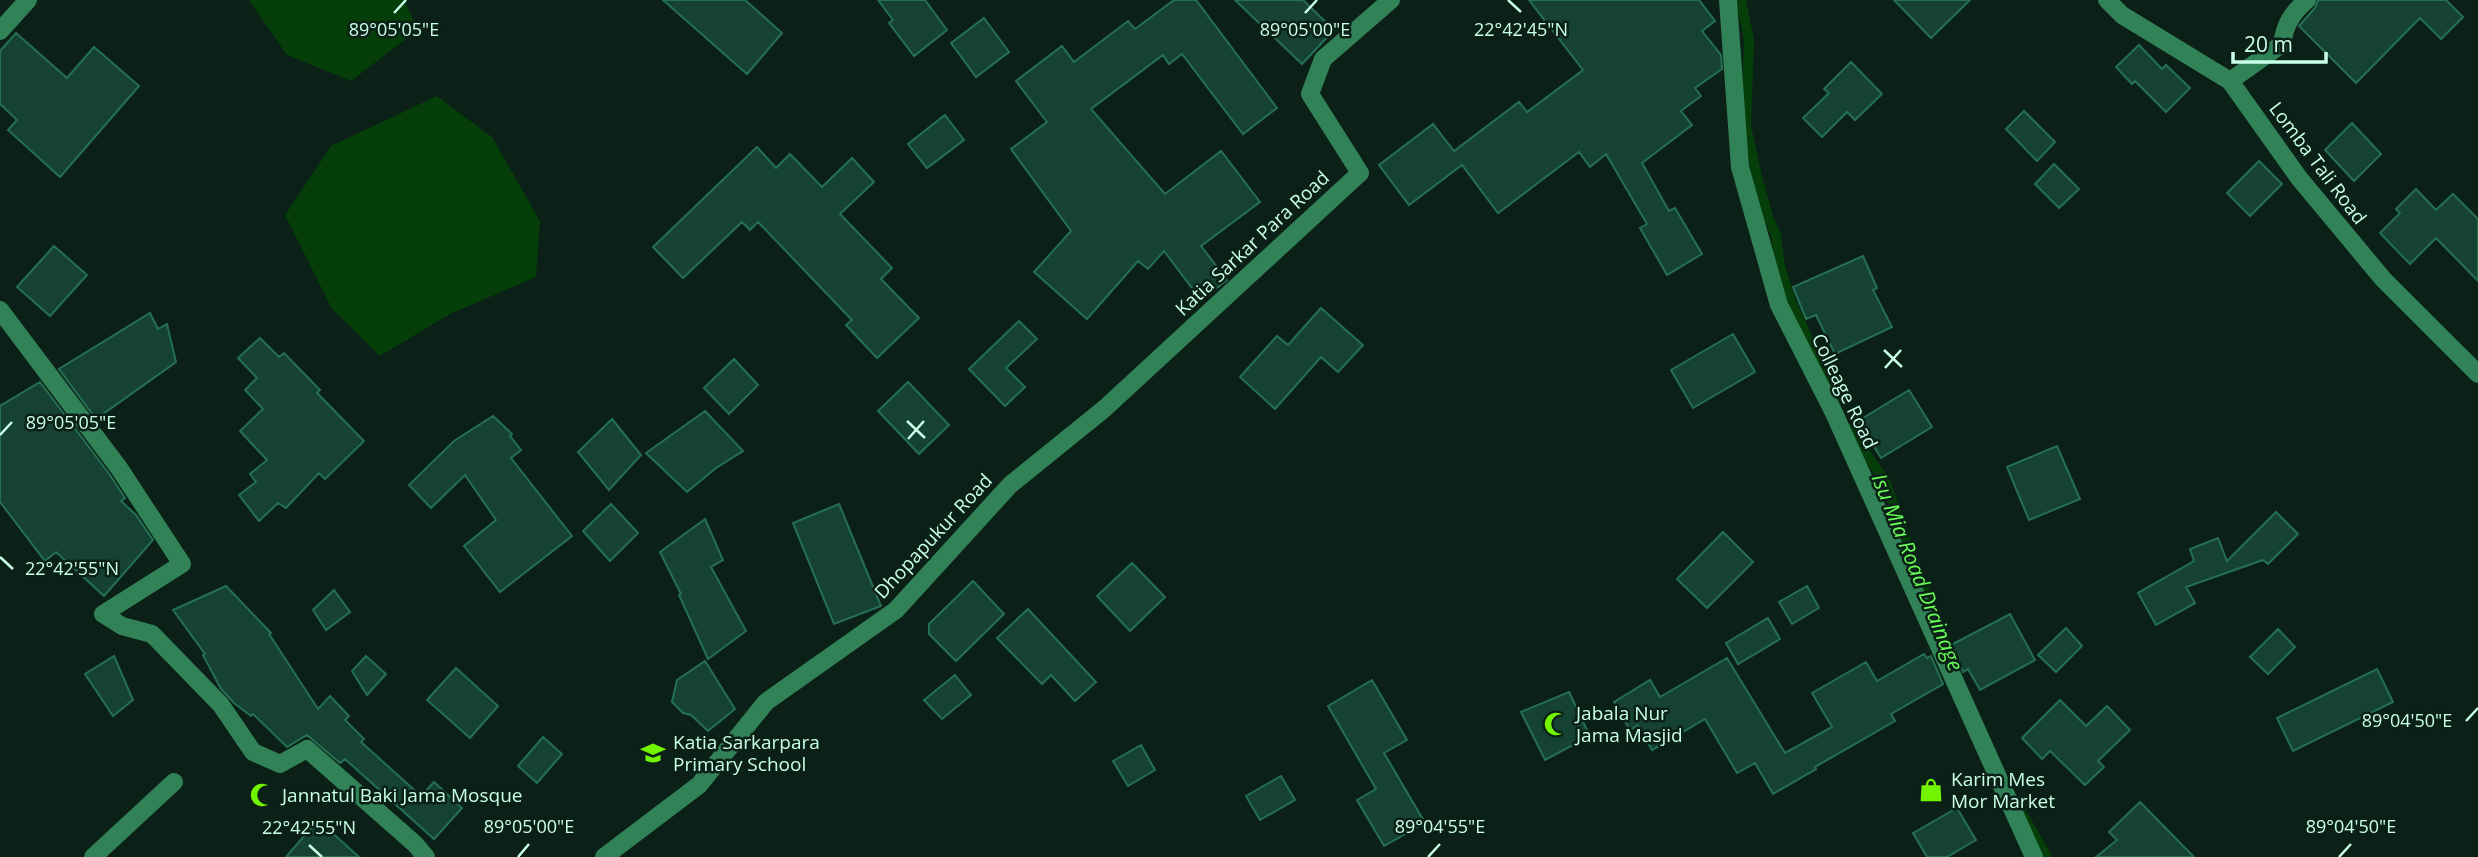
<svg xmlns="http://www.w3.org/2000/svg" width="2478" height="857" font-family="'Open Sans',sans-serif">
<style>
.water{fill:#053e09}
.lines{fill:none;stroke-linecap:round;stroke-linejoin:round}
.stream{stroke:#053e09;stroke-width:10}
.building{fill:#154232;stroke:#257054;stroke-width:2}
.minor{stroke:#328258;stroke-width:18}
.ticks{fill:none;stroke:#c9ffe7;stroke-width:2.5}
.labels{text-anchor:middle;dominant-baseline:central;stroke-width:5;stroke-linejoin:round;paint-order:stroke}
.street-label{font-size:19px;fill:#c9ffe7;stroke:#0b2017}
.poi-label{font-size:19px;fill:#c9ffe7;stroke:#0b2017;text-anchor:start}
.water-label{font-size:21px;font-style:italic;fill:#69ff57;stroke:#0b2017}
.ticks-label{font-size:18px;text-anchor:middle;fill:#c9ffe7;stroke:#0b2017;stroke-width:5;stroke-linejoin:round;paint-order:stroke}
</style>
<rect width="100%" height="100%" fill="#0b2017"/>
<!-- water -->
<path class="water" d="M249 0H404L418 30 351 81 287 55Z
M437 96 492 137 540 221 536 277 450 314 380 356 332 309 285 215 331 146Z"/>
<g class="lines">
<!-- stream -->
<path class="stream" d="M1741 0 1749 40 1746 126 1757 177 1768 217 1776 235 1780 266 1791 302 1837 402
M1849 429 1885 481 1918 574 1945 640
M2020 810 2047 857"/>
</g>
<!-- building -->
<path class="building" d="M663 0H745L782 33 747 74Z
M878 0H925L947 30 914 56 889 23 893 20Z
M1174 0H1196L1277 108 1243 134 1182 54 1169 64 1163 55 1091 109 1165 194 1221 151 1260 202 1201 246 1227 280 1201 300 1164 251 1148 269 1138 261 1087 319 1034 272 1071 231 1011 149 1047 122 1016 81 1062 46 1074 62 1128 21 1135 29Z
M1235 0H1303L1334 30 1302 64Z
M1529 0H1699L1715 21 1702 31 1721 55 1722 69 1695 88 1701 96 1681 111 1692 125 1642 163 1669 211 1675 208 1702 254 1667 275 1640 228 1647 224 1606 154 1590 167 1579 152 1498 213 1462 165 1409 205 1379 165 1433 124 1454 151 1519 102 1527 112 1583 70Z
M1894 0H1970L1931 38Z
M2318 0H2446L2463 17 2441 39 2420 18 2356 83 2299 26 2315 8Z
M984 18 1009 52 976 77 951 43Z
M16 33 67 78 94 47 139 86 60 177 8 130 17 120 0 104V51Z
M2139 45 2162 69 2166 65 2190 88 2166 112 2135 81 2132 84 2116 67Z
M1851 62 1882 94 1855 120 1847 112 1822 137 1803 118 1829 93 1824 89Z
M2024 111 2055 142 2037 161 2006 129Z
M945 115 964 140 927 168 908 144Z
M2352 123 2381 154 2354 181 2325 150Z
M757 147 776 168 790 154 822 187 852 158 874 182 840 214 892 268 881 279 919 318 877 358 846 325 852 320 758 222 750 230 742 222 683 278 653 247Z
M2259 161 2282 184 2250 216 2227 193Z
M2054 164 2079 189 2059 208 2035 184Z
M2416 189 2436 210 2453 194 2478 219V281L2436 238 2410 264 2380 233 2400 213 2396 209Z
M54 246 87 275 50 316 17 287Z
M1863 256 1877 288 1873 290 1892 327 1835 354 1816 315 1806 319 1793 287Z
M1321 308 1363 345 1338 372 1321 357 1275 409 1240 377 1277 336 1288 345Z
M150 313 158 329 167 324 176 362 96 419 59 369Z
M1019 321 1037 339 1006 368 1025 387 1005 406 969 369Z
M1733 334 1755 372 1693 408 1671 370Z
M260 338 279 357 284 353 320 390 317 393 364 441 325 479 319 473 286 508 278 503 259 521 239 495 256 482 250 474 267 460 240 431 263 409 245 390 257 378 238 358Z
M734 359 758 385 729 414 704 388Z
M40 382 110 475 125 498 121 501 136 515 153 540 104 596 56 552 45 561 0 502V406Z
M908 382 949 425 919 454 878 411Z
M1909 390 1932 427 1881 458 1858 421Z
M705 411 743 451 716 468 687 492 646 453Z
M493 416 512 434 510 436 521 450 511 458 572 536 500 592 464 546 496 520 465 475 431 508 409 485 454 441Z
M612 419 641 455 609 490 578 452Z
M2057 446 2080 499 2029 520 2007 467Z
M611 504 638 533 610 561 583 531Z
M839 504 881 606 834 624 793 523Z
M2276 512 2298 534 2268 564 2263 560 2186 587 2195 603 2156 625 2138 593 2194 561 2190 549 2218 538 2227 561Z
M705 519 723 560 711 567 746 631 708 659 679 595 681 594 660 552Z
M1723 532 1753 562 1707 608 1677 579Z
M1132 563 1165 597 1130 631 1097 596Z
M973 581 1004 614 956 661 929 634V624Z
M226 586 271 633 269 634 318 709 330 696 349 716 345 720 364 739 361 742 421 796 434 782 462 808 434 839 345 759 340 763 307 735 287 747 253 714 251 716 234 703 221 689 203 655 205 654 173 610Z
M1807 586 1819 608 1792 624 1779 602Z
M334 590 350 612 326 630 313 610Z
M1028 609 1096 682 1075 701 1051 675 1042 684 997 638Z
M2010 614 2035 660 1980 690 1968 669 1963 672 1951 645Z
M1768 618 1780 639 1738 664 1726 643Z
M2066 628 2082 646 2056 672 2038 655Z
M2278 629 2295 647 2268 674 2250 657Z
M1924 654 1927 658 1931 656 1943 684 1891 714 1895 721 1815 767 1816 769 1773 794 1755 763 1737 773 1705 719 1652 750 1638 725 1630 730 1614 702 1650 680 1660 697 1727 658 1785 753 1832 727 1812 693 1866 662 1877 681Z
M114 656 133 700 113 716 85 674Z
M366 656 386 674 367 695 352 671Z
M705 661 735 709 708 731 691 715 683 713 672 702 677 680Z
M456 668 498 706 470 738 427 700Z
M2377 669 2393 702 2293 751 2277 718Z
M955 675 971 695 942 719 924 700Z
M1372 680 1407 740 1384 753 1425 823 1384 846 1357 800 1376 789 1328 706Z
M1569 692 1590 736 1545 760 1521 712Z
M2060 700 2086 726 2107 706 2130 730 2098 761 2104 767 2085 785 2050 751 2042 759 2022 738Z
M543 737 562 754 537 783 518 766Z
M1141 745 1155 770 1128 786 1113 761Z
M1281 776 1295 800 1260 820 1246 796Z
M2140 802 2194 857H2096L2117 840 2109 832Z
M1957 808 1976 840 1947 857H1927L1913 833Z
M318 820 359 857H286Z"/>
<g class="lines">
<!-- minor -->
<path class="minor" d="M1728 0 1740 167 1779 305 1834 413 2034 857
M2107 0 2122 15 2230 81 2299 178 2383 279 2478 374
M0 31 28 0
M2230 81 2282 44C2285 24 2292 13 2307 0
M0 310 119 468 182 564 103 614 122 626 152 634 221 705 253 752 280 764 307 749 415 844 426 857
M93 857 174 782
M604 857 699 785 766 702 896 610 1010 485 1104 409 1360 173 1310 94 1323 59 1391 0"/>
</g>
<!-- ticks -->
<path class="ticks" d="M1508 0 1521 12M394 13 406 0M1305 13 1317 0M1884 350 1902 367M1885 368 1901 350M907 421 925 438M0 435 12 422M908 439 924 421M0 557 13 569M2466 721 2478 708M309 845 322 857M518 857 529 844M1428 857 1440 844M2339 857 2351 844"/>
<!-- icons -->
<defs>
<g id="mosque-bare" transform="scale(1.89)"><path d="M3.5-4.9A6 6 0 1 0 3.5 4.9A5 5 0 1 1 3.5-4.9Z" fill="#72f400" stroke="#0b2017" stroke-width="2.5" paint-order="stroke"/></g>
<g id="school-bare" transform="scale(1.89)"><path d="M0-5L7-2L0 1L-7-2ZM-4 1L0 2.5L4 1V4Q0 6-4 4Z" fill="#72f400" stroke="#0b2017" stroke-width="2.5" paint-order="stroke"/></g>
<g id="shop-bare" transform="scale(1.89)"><path d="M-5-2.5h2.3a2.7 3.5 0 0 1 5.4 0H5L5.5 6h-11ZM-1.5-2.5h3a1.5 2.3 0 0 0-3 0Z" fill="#72f400" stroke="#0b2017" stroke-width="2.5" paint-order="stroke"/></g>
</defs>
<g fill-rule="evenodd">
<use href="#mosque-bare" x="1556" y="724"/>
<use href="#school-bare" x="653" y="753"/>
<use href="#shop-bare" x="1931" y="790"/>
<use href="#mosque-bare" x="262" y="795"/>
</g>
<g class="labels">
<!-- street labels -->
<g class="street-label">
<text transform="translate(2318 163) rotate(53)">Lomba Tali Road</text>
<text transform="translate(1252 243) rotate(-43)">Katia Sarkar Para Road</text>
<text transform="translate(1845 391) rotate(64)">Colleage Road</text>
<text transform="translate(933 536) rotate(-47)">Dhopapukur Road</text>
</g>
<!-- poi labels -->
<g class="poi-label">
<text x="1576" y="713">Jabala Nur<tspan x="1576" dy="22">Jama Masjid</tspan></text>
<text x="673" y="742">Katia Sarkarpara<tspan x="673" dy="22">Primary School</tspan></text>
<text x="1951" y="779">Karim Mes<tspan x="1951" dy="22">Mor Market</tspan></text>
<text x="282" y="795">Jannatul Baki Jama Mosque</text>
</g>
<!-- water labels -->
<g class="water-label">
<text transform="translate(1918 572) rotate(68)">Isu Mia Road Drainage</text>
</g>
</g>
<g class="ticks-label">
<text x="1521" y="36">22°42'45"N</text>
<text x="394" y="36">89°05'05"E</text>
<text x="1305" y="36">89°05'00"E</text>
<text x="71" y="429">89°05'05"E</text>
<text x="72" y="575">22°42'55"N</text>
<text x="2407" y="727">89°04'50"E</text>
<text x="529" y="833">89°05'00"E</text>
<text x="1440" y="833">89°04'55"E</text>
<text x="2351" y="833">89°04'50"E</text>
<text x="309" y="834">22°42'55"N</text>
</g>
<!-- scale -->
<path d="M2233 52v10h93v-10" fill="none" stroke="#c9ffe7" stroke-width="3.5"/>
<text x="2244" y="52" font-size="21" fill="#c9ffe7" stroke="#0b2017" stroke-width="5" paint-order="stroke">20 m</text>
</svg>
